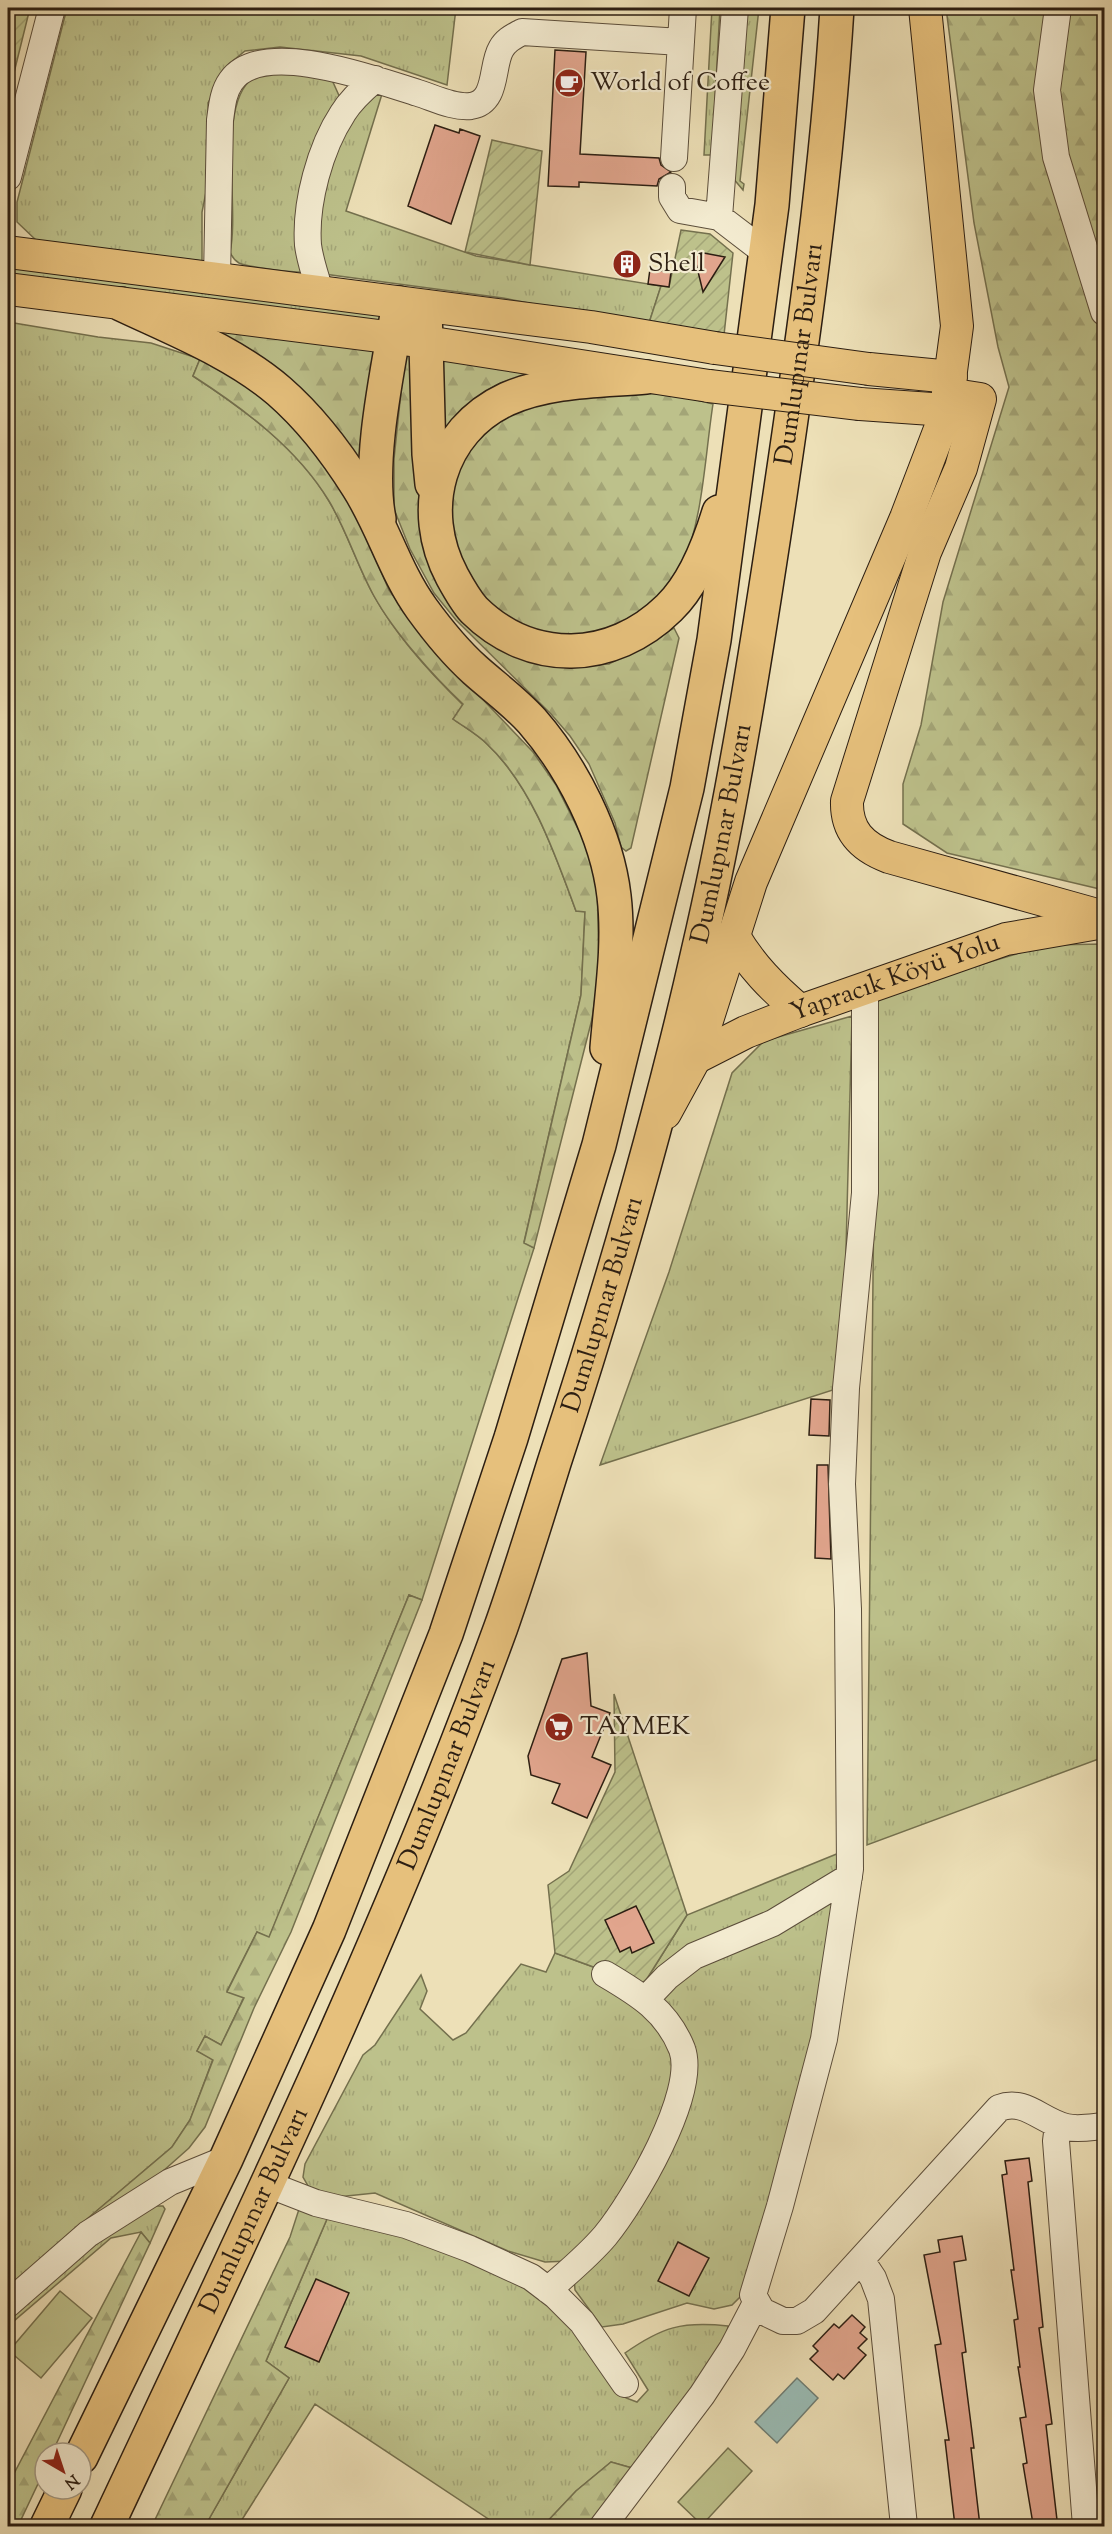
<svg xmlns="http://www.w3.org/2000/svg" width="1112" height="2534" font-family="'Sorts Mill Goudy',serif">
<style>
.grass{fill:url(#grass-tufts);stroke:#74704e;stroke-width:1.5}
.forest{fill:url(#forest-firs);stroke:#74704e;stroke-width:1.5}
.garden{fill:url(#garden-furrows);stroke:#74704e;stroke-width:1.5}
.pitch{fill:#bdc18b;stroke:#74704e;stroke-width:1.5}
.water{fill:#9abcb5;stroke:#6e7d74;stroke-width:1.5}
.building{fill:#e1a58d;stroke:#2c1e12;stroke-width:1.5}
.lines{fill:none;stroke-linecap:round;stroke-linejoin:round}
.minor-casing{stroke:#5c4e3b;stroke-width:28}
.major-casing{stroke:#2c1e12;stroke-width:34}
.highway-casing{stroke:#2c1e12;stroke-width:36}
.minor{stroke:#f3ebd0;stroke-width:26}
.major{stroke:#e6c07c;stroke-width:32}
.highway{stroke:#e6c07c;stroke-width:33}
.major-bridge-casing{stroke:#2c1e12;stroke-width:34;stroke-linecap:butt}
.major-bridge{stroke:#e6c07c;stroke-width:32}
.labels{text-anchor:middle;dominant-baseline:central;stroke-width:4.5;stroke-linejoin:round;paint-order:stroke}
.poi-label{font-size:26px;fill:#2c1e12;stroke:#f3ebd0;text-anchor:start}
.street-label{font-size:26px;fill:#2c1e12;stroke:#f3ebd0}
</style>
<defs>
<pattern id="grass-tufts" width="24" height="20" patternUnits="userSpaceOnUse" patternTransform="scale(1.5)"><rect width="24" height="20" fill="#bdc18b"/><path d="M3 7l-1-3M5 7V3M7 7l1-3M15 17l-1-3M17 17v-4M19 17l1-3" fill="none" stroke="#a3a577"/></pattern>
<pattern id="forest-firs" width="22" height="20" patternUnits="userSpaceOnUse" patternTransform="scale(1.5)"><rect width="22" height="20" fill="#bdc18b"/><path d="M5 1l3.5 6h-7zM16 11l3.5 6h-7z" fill="#a3a577"/></pattern>
<pattern id="garden-furrows" width="10" height="10" patternUnits="userSpaceOnUse" patternTransform="scale(1.5)"><rect width="10" height="10" fill="#bdc18b"/><path d="M-1 1l2-2M0 10L10 0M9 11l2-2" fill="none" stroke="#a3a577"/></pattern>
</defs>
<rect width="100%" height="100%" fill="#ede0b7"/>
<filter id="stains"><feTurbulence type="fractalNoise" baseFrequency=".00333" numOctaves="4"/><feColorMatrix values="0 0 0 0 .2 0 0 0 0 .09 0 0 0 0 .02 0 0 0 .5 -.17"/></filter>
<radialGradient id="worn" r=".72"><stop offset=".6" stop-color="#630" stop-opacity="0"/><stop offset="1" stop-color="#630" stop-opacity=".3"/></radialGradient>
<!-- grass -->
<path class="grass" d="M67 8H456L447 85 361 56 280 47 245 51 229 64 208 103 210 172 202 212V261L37 241 17 222V202Z
M712 8H720L712 155H704Z
M748 8H759L740 181 744 184 743 190 732 177Z
M293 72 332 80 341 100 306 272C297 273 247 267 239 263 234 260 232 257 230 252 240 210 216 104 253 78 262 72 282 73 293 72Z
M382 94 346 211 476 256 661 286 648 326 503 298 324 274 318 256 320 190 350 120 371 95Z
M11 266 379 313 384 321 9 281Z
M8 322 98 337 151 343 200 359 193 376C244 409 297 448 329 501 347 531 357 566 374 596 395 634 432 675 463 705L453 719C464 727 477 734 487 744 532 787 555 854 576 911H585L581 995 524 1242 534 1248 422 1600 409 1595 269 1938 257 1932 227 1991 244 1997 221 2045 205 2036 197 2051 213 2059 190 2120 172 2147 66 2237 8 2291Z
M1104 944V1757L867 1845 876 996 1046 945Z
M852 1016 845 1289 836 1389 600 1465 669 1272 732 1073 764 1041Z
M844 1851 837 1912 790 2140 743 2294 732 2305 714 2309 687 2303 623 2324 602 2327 575 2290 574 2277 611 2239 691 2041 671 2007 643 1985 687 1915Z
M555 1953 596 1968 654 2016 674 2055 672 2099 603 2227 569 2261 545 2262 508 2251 375 2193 337 2197 311 2191 303 2177 305 2164 363 2055 375 2045 421 1975 427 1991 420 2009 453 2040 466 2033 521 1964 546 1972Z
M155 2206H163L165 2209 150 2243 141 2232 111 2238 8 2326V2314L76 2256Z
M330 2212 377 2221 529 2283 607 2364 626 2398 637 2402 648 2390 625 2353C662 2327 682 2321 728 2326 724 2365 659 2434 632 2468L611 2462 576 2491 543 2526H499L315 2404 238 2526H205L289 2378 266 2361Z"/>
<!-- forest -->
<path class="forest" d="M946 8H1104V890L947 853 903 824V784L921 725 943 602 1009 387 998 347 974 223Z
M202 325 377 350 366 468Z
M405 354 415 357 433 565 577 666 609 664 674 628 679 638 631 848 626 851 621 847 615 823 589 764 570 736 551 714 456 620 434 593 410 549 394 509V459Z
M440 357 571 375C497 375 488 382 441 438Z
M200 359 241 381 288 417 319 453 358 518 389 590 429 643 533 752 556 785 583 839 597 878 599 970 592 1019 534 1248 524 1243 581 995 585 912 576 911C555 854 532 786 487 744 477 734 464 727 453 719L463 704C433 676 394 632 374 596 357 565 347 531 329 501 297 448 244 409 193 376Z
M590 393 672 394 713 404C705 455 703 522 681 569 669 595 648 610 622 622 614 626 606 631 597 633 577 639 530 633 513 622 456 586 424 490 478 437 508 407 550 401 590 393Z
M409 1595 422 1600 291 1932 254 2008 205 2127 189 2148 162 2172 87 2224V2219L172 2147 190 2120 213 2060 197 2051 205 2036 221 2045 244 1998 227 1992 257 1932 269 1937Z
M300 2206 330 2212 266 2361 289 2378 205 2526H152L290 2237Z
M141 2232 150 2243 52 2453H45V2469L18 2526H8V2485Z
M611 2462 632 2468 587 2526H543L576 2491Z"/>
<!-- garden -->
<path class="garden" d="M8 8H30L8 97Z
M492 140 542 151 530 265 465 252Z
M681 230 710 234 733 253 724 335 648 326 661 286 669 287Z
M614 1694 687 1915 643 1985 555 1953 548 1885 569 1871 615 1772Z"/>
<!-- pitch -->
<path class="pitch" d="M60 2291 92 2318 41 2378 9 2351Z
M728 2448 752 2471 702 2525 678 2502Z"/>
<!-- water -->
<path class="water" d="M797 2378 818 2398 777 2443 755 2422Z"/>
<!-- building -->
<path class="building" d="M555 50 586 52 580 154 659 158 661 165 671 172 659 179 657 186 579 182V187L548 186Z
M435 125 459 133 460 129 480 136 451 224 408 206Z
M693 251 725 257 703 292Z
M650 269 671 272 669 287 648 284Z
M811 1399 830 1400 829 1436 809 1435Z
M817 1465H828L831 1559 815 1558Z
M587 1653 591 1706 610 1713 592 1757 611 1765 587 1818 552 1803 560 1784 531 1775 528 1756 562 1659Z
M636 1906 654 1943 632 1953 630 1947 620 1952 605 1920Z
M1029 2158 1032 2181 1028 2182 1043 2327 1039 2328 1052 2424 1046 2425 1057 2520 1033 2524 1023 2464 1027 2463 1020 2418 1026 2417 1018 2367H1020L1014 2320 1018 2319 1011 2270H1014L1002 2175 1007 2174 1005 2161Z
M962 2236 966 2260 954 2262 966 2352 962 2353 974 2448H971L980 2526H955L945 2440H949L935 2345 941 2344 924 2255 940 2252 938 2240Z
M678 2242 709 2258 689 2296 658 2281Z
M316 2279 349 2293 319 2362 285 2347Z
M852 2315 865 2327 860 2333 867 2339 858 2348 866 2355 844 2379 838 2374 833 2380 810 2359 818 2351 813 2346 834 2324 839 2328Z"/>
<g class="lines">
<!-- minor casing -->
<g class="minor-casing">
<path id="minor" d="M1058 8 1047 90 1056 157 1104 312
M674 158 683 8
M8 177 52 8
M672 187V197L680 210 719 217 766 253
M719 217 735 8
M217 278 220 120C222 106 223 92 231 81 262 37 376 80 418 93 434 98 454 108 471 106 498 102 491 66 501 49 506 40 513 37 522 32L681 42
M321 294C316 278 310 261 308 245 305 203 320 148 343 113 351 100 363 89 375 79
M865 988V1193L846 1388 842 1484 848 1609 850 1869 824 2039 780 2206 753 2295 762 2311 783 2321H797L814 2311 999 2108C1025 2098 1041 2121 1066 2127 1078 2130 1092 2127 1104 2126
M646 1999 667 1977 694 1956 773 1923 849 1877
M1058 2125 1056 2141 1086 2526
M267 2184 316 2203 406 2225 470 2249 531 2277 556 2296 582 2322 625 2384
M861 2260 873 2278 881 2299 904 2526
M548 2290C567 2273 588 2256 605 2236 633 2202 698 2093 682 2049 667 2011 639 1994 605 1974
M8 2304 88 2234 170 2182 226 2159
M603 2526 702 2395 732 2349 756 2303"/>
</g>
<!-- major casing -->
<g class="major-casing">
<g id="major">
<path d="M8 252 591 327 715 348"/>
<path d="M8 289 426 342 709 386"/>
<path d="M869 369 951 377"/>
<path d="M948 394 980 399 961 468 925 552 847 801C846 831 862 847 889 857L1104 917"/>
<path d="M860 404 946 410"/>
<path d="M733 935C751 966 773 988 800 1011"/>
<path id="s1" d="M695 1058 746 1032 800 1011 1006 939 1104 922"/>
<path d="M665 1113 695 1058 751 882 906 518 945 416 957 326 925 8"/>
</g>
</g>
<!-- highway casing -->
<g class="highway-casing">
<g id="highway">
<path d="M121 304C174 329 235 353 279 391 310 418 336 452 358 487 383 526 395 572 422 609 438 631 455 652 475 670 494 687 515 702 532 721 572 767 607 835 614 896 620 946 611 998 607 1048"/>
<path d="M425 307 429 454 432 484"/>
<path d="M646 377C600 381 550 380 507 399 438 431 417 510 452 576 458 587 465 600 474 610 531 666 612 664 669 608 694 584 709 545 719 512"/>
<path d="M379 519C367 459 389 365 399 303"/>
<path d="M81 2457 226 2159 329 1930 446 1634 511 1438 599 1145 687 788 714 640 772 205 788 8"/>
<path d="M47 2526 65 2489"/>
<path id="s2" d="M107 2526C246 2230 389 1935 501 1627 520 1573 537 1518 554 1463 609 1295 659 1125 698 952 733 801 757 648 780 495 804 333 827 171 837 8"/>
</g>
</g>
<!-- minor -->
<use href="#minor" class="minor"/>
<!-- major -->
<use href="#major" class="major"/>
<!-- highway -->
<use href="#highway" class="highway"/>
<!-- major-bridge casing -->
<g class="major-bridge-casing">
<path id="major-bridge" d="M715 348 869 369
M709 386 860 404"/>
</g>
<!-- major-bridge -->
<use href="#major-bridge" class="major-bridge"/>
</g>
<!-- icons -->
<defs>
<g id="cafe-disc" transform="scale(1.5)"><circle r="9.5" fill="#8f2418" stroke="#f3ebd0"/><path d="M-5.5-4.5H6V0H3Q3 3.5 0 3.5H-2.5Q-5.5 3.5-5.5 0ZM3-3.2v2h1.7v-2ZM-6 4.5H4V6H-6Z" fill="#fff"/></g>
<g id="building-disc" transform="scale(1.5)"><circle r="9.5" fill="#8f2418" stroke="#f3ebd0"/><path d="M-4-6H4V6H1V3H-1V6H-4ZM-2.5-4.3h1.7v1.8h-1.7ZM.8-4.3h1.7v1.8H.8ZM-2.5-1h1.7V.8h-1.7ZM.8-1h1.7V.8H.8Z" fill="#fff"/></g>
<g id="supermarket-disc" transform="scale(1.5)"><circle r="9.5" fill="#8f2418" stroke="#f3ebd0"/><path d="M-6-5.5h2.5l.6 2H6L4.5 2H-2.5L-4.4-4H-6ZM-1.5 3.2a1.3 1.3 0 1 0 .1 0ZM3 3.2a1.3 1.3 0 1 0 .1 0Z" fill="#fff"/></g>
</defs>
<g fill-rule="evenodd">
<use href="#cafe-disc" x="569" y="83"/>
<use href="#building-disc" x="627" y="264"/>
<use href="#supermarket-disc" x="559" y="1727"/>
</g>
<g class="labels">
<!-- poi labels -->
<g class="poi-label">
<text x="590" y="83">World of Coffee</text>
<text x="648" y="264">Shell</text>
<text x="580" y="1727">TAYMEK</text>
</g>
<!-- street labels -->
<g class="street-label">
<text stroke="none"><textPath href="#s2" startOffset="2292">Dumlupınar Bulvarı</textPath></text>
<text stroke="none"><textPath href="#s2" startOffset="1806">Dumlupınar Bulvarı</textPath></text>
<text stroke="none"><textPath href="#s1" startOffset="216">Yapracık Köyü Yolu</textPath></text>
<text stroke="none"><textPath href="#s2" startOffset="1320">Dumlupınar Bulvarı</textPath></text>
<text stroke="none"><textPath href="#s2" startOffset="834">Dumlupınar Bulvarı</textPath></text>
<text stroke="none"><textPath href="#s2" startOffset="348">Dumlupınar Bulvarı</textPath></text>
</g>
</g>
<!-- margin -->
<rect width="1112" height="2534" fill="none" stroke="#ede0b7" stroke-width="30"/>
<rect x="9" y="9" width="1094" height="2516" fill="none" stroke="#2c1e12" stroke-width="3"/>
<rect x="15" y="15" width="1082" height="2504" fill="none" stroke="#2c1e12" stroke-width="1.5"/>
<!-- north arrow -->
<g transform="translate(63 2471) rotate(141)"><circle r="28" fill="#f3ebd0" stroke="#a39984" stroke-width="1.5"/>
<path d="M0-4.5L10 22L0 15L-10 22Z" fill="#8f2418"/>
<text y="-9" font-size="16" font-weight="bold" text-anchor="middle" fill="#2c1e12">N</text>
</g>
<rect width="100%" height="100%" filter="url(#stains)"/>
<rect width="100%" height="100%" fill="url(#worn)"/>
</svg>
